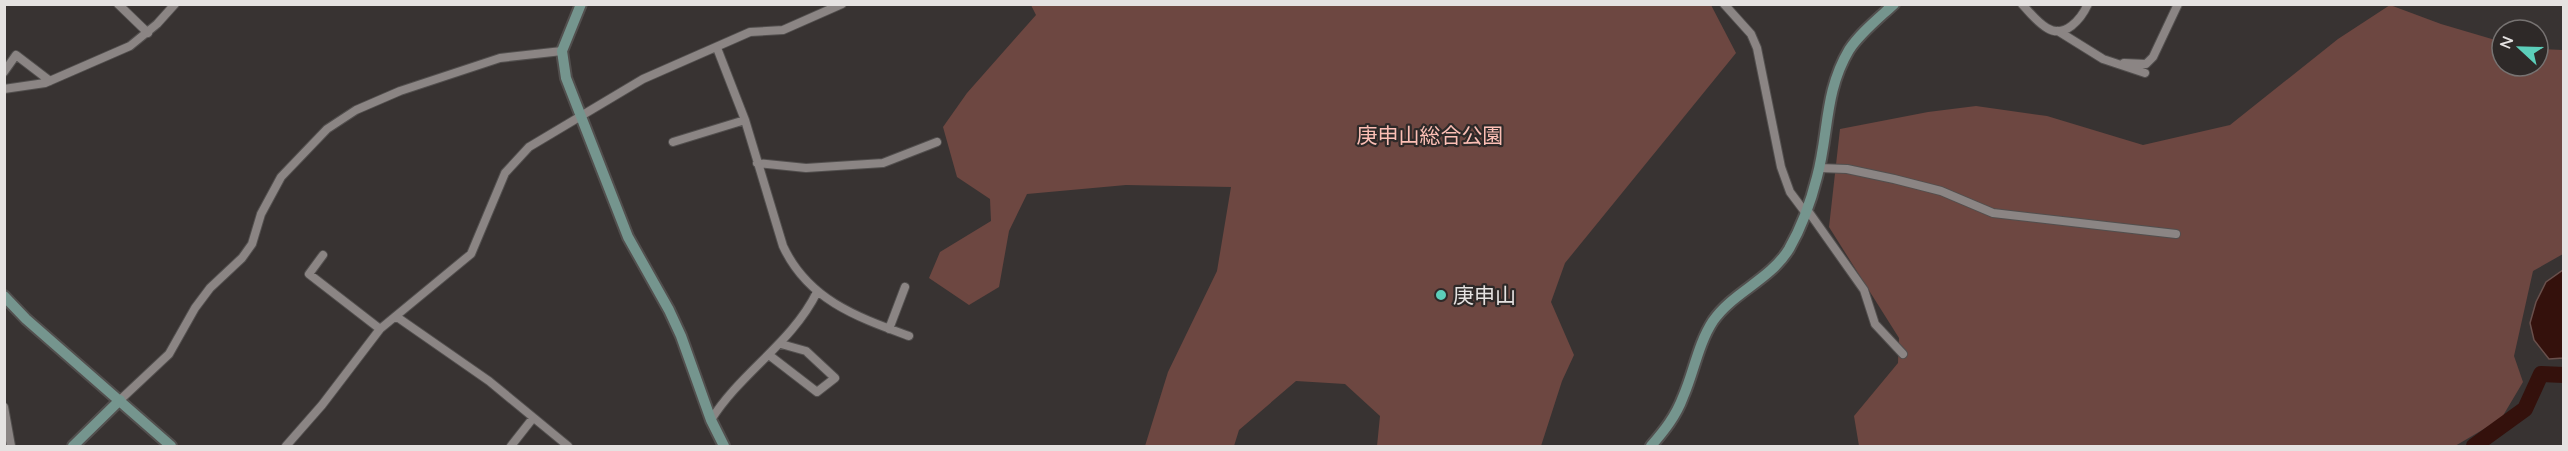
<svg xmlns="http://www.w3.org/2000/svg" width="2568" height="451" font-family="Quicksand,'Noto Sans JP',sans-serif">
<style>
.green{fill:#6d4741}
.water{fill:#34110c;stroke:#69504c;stroke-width:1.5}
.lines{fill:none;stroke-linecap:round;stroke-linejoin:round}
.river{stroke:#34110c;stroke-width:16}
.street-casing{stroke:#524f4e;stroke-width:10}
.secondary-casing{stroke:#524f4e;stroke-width:14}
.street{stroke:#8b8584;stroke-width:8}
.secondary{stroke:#75958e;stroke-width:10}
.poi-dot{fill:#5cceba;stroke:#2e2928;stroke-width:2}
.labels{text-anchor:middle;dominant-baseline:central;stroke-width:4.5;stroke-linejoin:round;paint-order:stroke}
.park-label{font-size:21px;fill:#fbbfb5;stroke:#2e2928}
.poi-label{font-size:21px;fill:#e5e2e1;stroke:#2e2928;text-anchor:start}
</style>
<rect width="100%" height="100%" fill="#383332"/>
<!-- green -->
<path class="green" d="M1031 5H1711L1736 53 1565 263 1551 302 1574 355 1562 381 1541 446H1377L1380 416 1345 384 1296 381 1239 430 1234 446H1145L1168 372 1217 271 1231 187 1126 185 1027 194 1009 231 999 287 969 305 929 278 940 252 991 221 990 199 957 177 943 127 967 93 1036 15Z
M2390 5 2441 24 2502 42V66H2538V49L2563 50V254L2533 271 2514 356 2523 382 2501 419 2455 446H1859L1854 416 1898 363 1899 338 1829 227 1840 129 1928 112 1976 106 2047 116 2143 145 2230 125 2338 39Z"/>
<!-- water -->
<path class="water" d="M2563 270V358L2549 359 2534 340 2530 323 2536 302 2546 282Z"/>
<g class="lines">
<!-- river -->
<path class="river" d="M2474 446 2525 409 2541 374 2564 375"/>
<!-- street casing -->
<g class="street-casing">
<path id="street" d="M118 4 148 33
M1724 4 1751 34 1757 48 1781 167 1790 192 1805 212
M2022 4C2029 12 2038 23 2047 28 2065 39 2081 19 2088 4
M2058 31 2103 59 2145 73
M717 48 745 120 783 246C808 300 857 317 909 336
M2124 63 2146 64 2153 57 2178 4
M4 72 16 55 50 81
M4 89 45 83 130 46 157 24 175 4
M673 142 745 120
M757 163 806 168 883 163 937 142
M1819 168 1847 169 1894 179 1941 191 1993 213 2176 234
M1806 208 1864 290 1875 324 1903 354
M323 255 309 274 380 329
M397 317 489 381 568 446
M889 329 905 287
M769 355 817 392 835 378 806 351 781 344
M120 400 169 354 195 308 210 288 242 258 252 244 261 214 281 177 327 129 356 110 400 91 500 58 562 51
M4 407 11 446
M711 420C740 373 792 343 817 292
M286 446 322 405 380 329 471 254 505 173 529 147 643 79 750 32 783 30 842 4
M511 446 533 418"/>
</g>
<!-- secondary casing -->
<g class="secondary-casing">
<path id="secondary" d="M581 4 562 51 566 78 628 237 669 310 681 336 711 420 724 446
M4 296 26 319 171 446
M73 446 120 400
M1651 446C1664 431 1676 416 1683 397 1694 372 1698 344 1713 321 1733 292 1770 280 1789 249 1801 228 1811 201 1817 177 1829 133 1824 92 1849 50 1860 33 1879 18 1894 4"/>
</g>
<!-- street -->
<use href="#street" class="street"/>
<!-- secondary -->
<use href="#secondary" class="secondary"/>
</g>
<!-- markers -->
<circle class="poi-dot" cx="1441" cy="295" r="6"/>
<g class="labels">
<!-- park labels -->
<g class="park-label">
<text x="1430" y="135">庚申山総合公園</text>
</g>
<!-- poi labels -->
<g class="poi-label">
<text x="1453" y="295">庚申山</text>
</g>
</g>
<!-- border -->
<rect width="2568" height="451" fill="none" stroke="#e5e2e1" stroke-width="12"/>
<!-- north arrow -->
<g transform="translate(2520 48) rotate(292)"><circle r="28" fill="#2e2928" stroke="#777372" stroke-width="1.5"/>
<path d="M0-4.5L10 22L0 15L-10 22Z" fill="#5cceba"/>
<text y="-9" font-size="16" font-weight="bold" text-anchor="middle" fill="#e5e2e1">N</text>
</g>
</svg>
